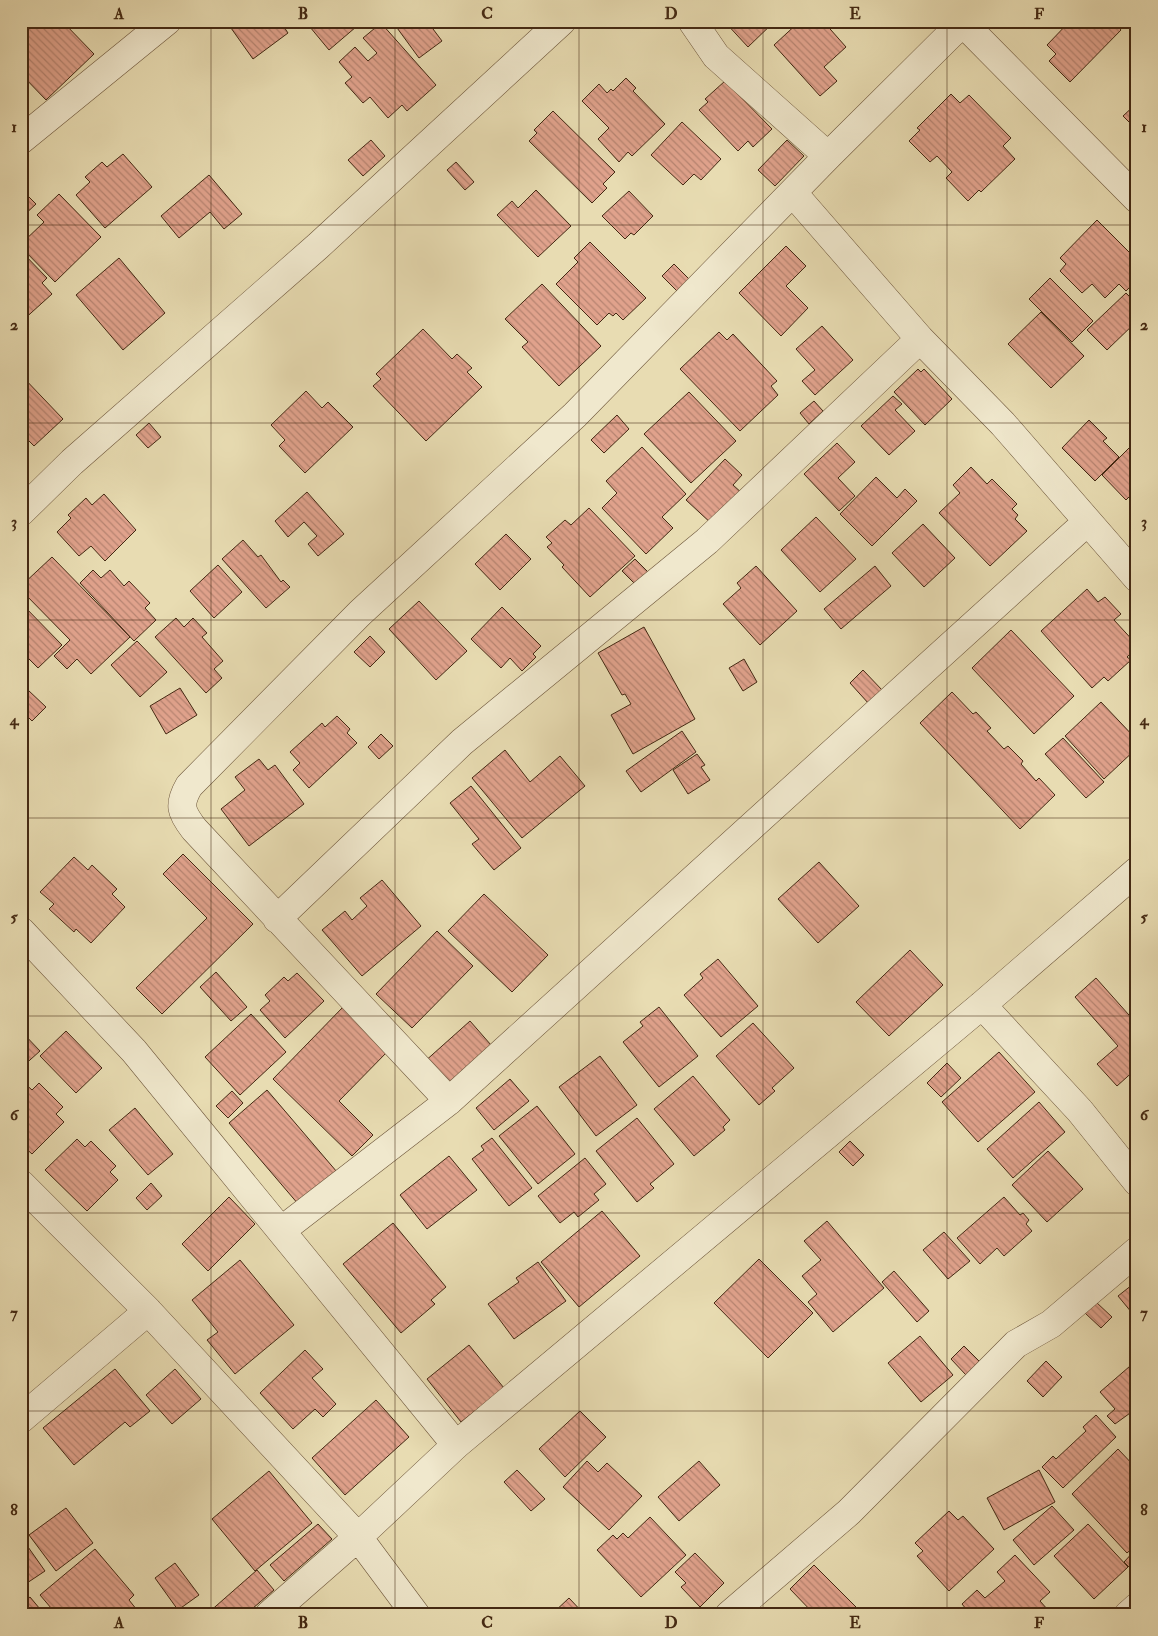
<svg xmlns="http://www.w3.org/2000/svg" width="1158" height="1636" font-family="'IM FELL Double Pica',serif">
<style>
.building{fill:url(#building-back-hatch);stroke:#442913}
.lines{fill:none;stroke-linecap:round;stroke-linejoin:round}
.minor-casing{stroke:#6d563b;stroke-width:29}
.minor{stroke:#f0e8cd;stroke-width:28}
.grid{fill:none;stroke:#442913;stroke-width:1;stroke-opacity:0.55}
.neatline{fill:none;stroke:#442913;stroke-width:2}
.grid-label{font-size:16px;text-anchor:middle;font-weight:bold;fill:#442913}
</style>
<defs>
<pattern id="building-back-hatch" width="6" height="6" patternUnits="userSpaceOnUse" patternTransform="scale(1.25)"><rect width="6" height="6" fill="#e0a28c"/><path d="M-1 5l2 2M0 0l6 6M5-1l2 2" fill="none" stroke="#b78471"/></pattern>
</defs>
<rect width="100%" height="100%" fill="#e8dcb2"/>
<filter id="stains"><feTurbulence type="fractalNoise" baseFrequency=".004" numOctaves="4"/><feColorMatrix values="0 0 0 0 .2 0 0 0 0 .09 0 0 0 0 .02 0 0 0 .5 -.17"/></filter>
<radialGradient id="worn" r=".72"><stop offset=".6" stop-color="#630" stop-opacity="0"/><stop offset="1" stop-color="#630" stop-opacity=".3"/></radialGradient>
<!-- building -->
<path class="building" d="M27 21H62L94 54 46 100 21 74V27Z
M226 21H280L288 33 253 59Z
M305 21H363L329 50Z
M392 21H427L442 41 419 58Z
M724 21H775L748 47Z
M800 21H823L846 47 824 67 837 81 820 96 774 45Z
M1070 21H1113L1121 30 1070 82 1049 61 1056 54 1047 45Z
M381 23 436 85 407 111 402 105 388 118 370 97 363 103 345 83 352 77 339 62 355 47 368 61 377 53 363 38Z
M626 78 636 88 633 91 665 124 632 156 628 152 619 162 598 139 609 128 582 101 599 84 607 93 611 89 613 91Z
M725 81 772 129 753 147 748 141 738 151 699 110 708 102 705 99Z
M951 94 960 103 969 95 1011 138 1003 146 1015 159 981 192 979 190 968 201 946 178 952 172 937 156 930 162 909 141 920 130 917 128Z
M1137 103V130L1123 116Z
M553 111 615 172 603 184 607 188 592 203 529 141 537 133 534 130Z
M682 122 721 159 701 180 694 174 683 185 651 155Z
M371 140 385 156 363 176 348 160Z
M787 140 804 156 775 186 758 170Z
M123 154 152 187 105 228 76 195 90 182 85 177 102 162 107 167Z
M456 162 474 182 465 190 447 170Z
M209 175 242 214 224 229 210 212 179 238 161 216Z
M21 189 36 204 21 218Z
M536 190 571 226 538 257 497 215 512 201 518 208Z
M629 191 653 216 634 235 631 233 625 239 602 216Z
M59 194 101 237 55 282 21 247V244L44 222 37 215Z
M1097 220 1137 260V280L1126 291 1119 284 1105 298 1092 284 1082 293 1060 271 1066 264 1060 258Z
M590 242 646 298 623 320 616 313 613 316 609 313 597 325 556 284 578 262 574 258Z
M786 246 806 266 786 286 808 308 781 336 739 293Z
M21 251 47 278 42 283 52 294 21 322Z
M119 258 165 313 123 350 76 295Z
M674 264 692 282 680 294 662 276Z
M1050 278 1093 321 1072 342 1029 299Z
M542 284 601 346 559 386 522 347 528 342 505 319Z
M1126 293 1137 304 1135 306 1137 321 1107 350 1087 330Z
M1041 312 1084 356 1051 388 1008 344Z
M822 326 853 360 815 395 802 381 815 370 796 349Z
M423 329 452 359 457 354 472 368 467 372 482 387 426 441 373 386 381 379 376 374Z
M719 332 727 340 733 334 777 381 771 386 778 395 740 431 680 369Z
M918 369 921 372 924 369 952 399 925 425 894 392Z
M21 375 63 419 34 446 21 433Z
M306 391 322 408 328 402 353 427 305 473 279 446 285 440 271 425Z
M689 392 736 441 691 483 644 434Z
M893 396 902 404 895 410 915 431 889 455 861 426Z
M814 401 823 411 809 424 800 413Z
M617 415 629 429 604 453 591 440Z
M1089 420 1107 438 1103 441 1119 457 1095 481 1062 448Z
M149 423 161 437 148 448 136 435Z
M1137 440V489L1126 500 1102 475Z
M837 443 855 462 838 478 855 496 839 511 804 474Z
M642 447 686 494 662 517 673 528 646 554 602 508 617 493 606 481Z
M725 459 742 475 733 485 743 494 713 525 686 500Z
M971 467 987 484 992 479 1017 504 1012 509 1018 515 1015 519 1027 531 990 566 939 513 960 493 953 485Z
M876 477 897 498 905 489 917 501 872 546 840 514Z
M307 492 344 534 318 556 308 544 317 536 304 522 288 537 275 521Z
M104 494 136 530 105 561 91 546 79 556 57 532 71 518 68 515 86 498 92 505Z
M589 508 635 556 590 597 562 567 564 565 547 547 552 543 546 537 565 520 571 525Z
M816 517 856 559 820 592 781 550Z
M923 524 955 558 924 587 892 553Z
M506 534 531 559 500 590 475 564Z
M243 540 258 557 261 555 281 582 283 580 290 587 266 608 222 559Z
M52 557 130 637 91 674 77 659 67 669 54 656 70 640 21 590V586Z
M635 559 650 574 638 587 622 571Z
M218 565 242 592 214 618 190 591Z
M756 566 797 611 760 645 723 604 741 588 737 583Z
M875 566 891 586 841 629 824 609Z
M93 570 101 578 110 570 124 586 129 581 150 603 145 608 156 620 134 641 80 583Z
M1087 589 1098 602 1105 597 1121 614 1114 620 1137 645V648L1127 657 1131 660 1108 681 1104 677 1092 688 1041 631Z
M419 601 467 651 436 680 389 629Z
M21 603 62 645 38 668 21 651Z
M502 607 541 646 533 654 536 657 522 671 510 658 501 668 471 639Z
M176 618 184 627 193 618 207 633 202 637 223 661 214 669 222 678 206 693 155 637Z
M644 627 695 719 633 754 611 715 631 704 625 694 622 695 598 653Z
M1011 630 1074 696 1034 734 972 668Z
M370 636 385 652 370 667 354 652Z
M137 641 167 672 140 697 111 665Z
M744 659 757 682 743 691 729 668Z
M863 670 883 691 869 704 850 683Z
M180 688 197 715 166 734 150 706Z
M28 690 46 707 32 721 21 710V696Z
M952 692 973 714 976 712 991 728 987 731 1004 749 1008 746 1023 761 1021 764 1036 781 1039 778 1055 795 1020 829 920 723Z
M1101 702 1137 740V748L1104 779 1065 736Z
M337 716 350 729 347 733 357 743 309 788 293 770 300 763 290 752 322 723 325 727Z
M682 731 696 752 641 792 626 771Z
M381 734 393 746 379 759 368 747Z
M1063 738 1104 782 1086 798 1045 754Z
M505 750 530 782 560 756 585 786 522 838 472 778Z
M697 754 705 765 701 767 710 780 688 794 673 770Z
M259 759 268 770 275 765 304 804 249 846 221 809 245 790 235 777Z
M471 786 521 848 494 870 472 844 479 839 450 803Z
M183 854 253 924 162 1014 136 988 207 918 163 874Z
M74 857 88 870 92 865 117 889 112 894 125 907 91 943 76 929 74 932 49 909 54 904 40 892Z
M819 862 859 906 818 943 778 899Z
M382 880 421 926 362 976 322 930 345 911 352 920 367 906 360 898Z
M484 894 548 955 512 992 448 931Z
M437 931 473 966 412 1028 376 994Z
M910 950 943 985 889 1036 856 1002Z
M718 959 758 1006 721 1037 684 995 703 978 700 974Z
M216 972 247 1007 231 1021 200 987Z
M297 973 324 1001 285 1038 260 1010 270 1001 265 995 284 977 288 981Z
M1096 978 1137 1024V1068L1117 1086 1097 1064 1118 1046 1075 997Z
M344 1006 389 1050 339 1101 373 1135 352 1156 273 1079Z
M659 1007 698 1056 659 1087 623 1042 643 1026 640 1022Z
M251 1014 286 1052 240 1095 205 1057Z
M470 1021 491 1045 445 1087 423 1063Z
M753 1023 794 1068 772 1088 775 1091 759 1105 716 1056Z
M21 1031 40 1051 21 1068Z
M66 1031 102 1068 76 1093 40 1056Z
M999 1052 1035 1092 978 1142 942 1102Z
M600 1056 637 1105 596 1136 559 1087Z
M947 1063 961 1078 941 1097 927 1083Z
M693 1076 730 1120 723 1127 725 1130 694 1156 654 1109Z
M510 1079 529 1101 494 1130 476 1108Z
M21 1080 32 1090 39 1083 63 1107 56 1114 64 1122 32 1154 21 1144Z
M267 1090 337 1172 299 1205 229 1123Z
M232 1091 243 1103 228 1118 216 1106Z
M1039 1102 1065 1132 1013 1178 987 1149Z
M537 1106 575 1154 538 1184 499 1136Z
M135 1108 173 1154 148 1175 109 1130Z
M637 1118 674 1164 650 1184 654 1188 637 1202 596 1151Z
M492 1138 532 1188 509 1206 472 1159 484 1150 481 1146Z
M77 1139 85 1147 91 1141 116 1166 110 1172 118 1180 87 1211 45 1170Z
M850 1141 864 1155 853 1166 839 1152Z
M1048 1151 1083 1189 1047 1222 1012 1185Z
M449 1156 477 1190 427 1229 400 1195Z
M585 1158 606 1184 594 1194 599 1200 578 1217 574 1212 560 1223 538 1196Z
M151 1183 162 1196 147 1210 136 1198Z
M229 1197 255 1224 208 1271 182 1244Z
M1004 1197 1020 1215 1023 1213 1029 1220 1026 1224 1032 1231 1004 1256 997 1248 980 1264 957 1238Z
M602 1211 640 1256 579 1307 541 1262Z
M827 1221 884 1288 833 1332 808 1302 817 1294 802 1276 821 1260 804 1241Z
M393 1223 446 1287 431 1300 435 1304 401 1333 343 1264Z
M944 1232 970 1261 948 1279 923 1250Z
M759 1259 813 1313 768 1358 714 1303Z
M240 1260 294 1325 235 1374 207 1340 218 1332 192 1300Z
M538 1262 566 1301 514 1339 488 1304 519 1282 516 1278Z
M894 1271 929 1311 917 1322 882 1282Z
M1137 1281V1319L1118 1296Z
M1096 1302 1112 1317 1101 1328 1085 1313Z
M920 1336 953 1375 921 1402 888 1363Z
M469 1345 504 1388 461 1422 427 1379Z
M964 1346 980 1362 966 1375 951 1359Z
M305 1350 323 1369 312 1378 336 1404 323 1417 315 1409 293 1429 260 1393Z
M1137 1360V1408L1115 1424 1107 1416 1115 1409 1100 1392Z
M1046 1361 1062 1377 1043 1397 1027 1381Z
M115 1369 150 1411 130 1427 125 1422 74 1465 43 1428Z
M175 1369 201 1399 172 1424 146 1395Z
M376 1400 409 1437 345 1495 312 1458Z
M580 1411 606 1437 565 1477 539 1449Z
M1096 1415 1116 1437 1063 1488 1042 1467 1053 1456 1056 1459 1086 1431 1083 1427Z
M1137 1427V1437L1132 1432Z
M1118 1449 1137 1469V1544L1127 1553 1072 1494Z
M587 1461 598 1472 607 1463 642 1496 609 1530 563 1487Z
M699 1461 720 1485 679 1521 658 1497Z
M517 1470 545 1499 531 1511 504 1482Z
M1039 1470 1055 1502 1004 1530 987 1498Z
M269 1471 312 1523 255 1571 212 1519Z
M1052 1506 1074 1530 1034 1565 1013 1540Z
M66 1508 93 1543 56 1571 29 1535Z
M949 1511 958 1520 963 1516 994 1549 949 1591 917 1556 923 1551 915 1543Z
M650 1517 686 1555 641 1597 597 1550 613 1535 617 1539 623 1533 628 1538Z
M318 1524 332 1539 284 1581 270 1565Z
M1088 1524 1128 1567 1094 1599 1054 1556Z
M21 1537 45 1571 21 1587Z
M95 1549 134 1595 129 1600 141 1615H57L40 1595Z
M1136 1549 1137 1574H1136L1124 1562Z
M695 1553 724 1583 700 1607 681 1587 686 1583 675 1572Z
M1015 1555 1050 1592 1040 1601 1048 1610 1043 1615H971L962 1604 977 1590 985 1598 1005 1581 997 1572Z
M175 1563 199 1595 178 1610 155 1578Z
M814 1565 860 1611 856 1615H815L790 1589Z
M257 1570 274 1590 245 1615H209L208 1613Z
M30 1597 45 1615H21V1604Z
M569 1598 585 1615H553L552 1614Z"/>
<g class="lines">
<!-- minor casing -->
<g class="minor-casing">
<path id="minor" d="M692 21 716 56 828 156
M963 23 1137 199
M21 140 167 21
M793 193 920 339 1003 424 1137 578
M21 512 72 462 318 246 562 21
M277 919 462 742 707 541 920 339
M21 931 134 1051 456 1445
M982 1005 1080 1111 1137 1182
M449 1101 194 829C181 812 178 805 189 786L360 613 575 415 828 156 964 21
M21 1184 148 1311 358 1537 416 1615
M282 1230 449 1101 1087 522
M21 1419 148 1311
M269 1615 358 1537 456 1445 982 1005 1137 871
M729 1615 849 1512 1016 1344 1051 1324 1137 1251
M1128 1615 1137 1607"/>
</g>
<!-- minor -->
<use href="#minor" class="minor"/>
</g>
<!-- grid -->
<path class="grid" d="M211 21V1615M395 21V1615M579 21V1615M763 21V1615M947 21V1615M21 225H1137M21 423H1137M21 620H1137M21 818H1137M21 1016H1137M21 1213H1137M21 1411H1137"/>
<!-- margin -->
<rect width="1158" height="1636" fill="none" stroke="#e8dcb2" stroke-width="55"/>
<rect x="28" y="28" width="1102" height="1580" class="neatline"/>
<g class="grid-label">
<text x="119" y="19">A</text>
<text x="303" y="19">B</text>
<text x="487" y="19">C</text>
<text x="671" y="19">D</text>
<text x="855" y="19">E</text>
<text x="1039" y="19">F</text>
<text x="14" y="132">1</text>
<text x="1144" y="132">1</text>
<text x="14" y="330">2</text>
<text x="1144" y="330">2</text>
<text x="14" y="527">3</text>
<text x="1144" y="527">3</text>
<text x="14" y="725">4</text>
<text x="1144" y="725">4</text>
<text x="14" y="922">5</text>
<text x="1144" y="922">5</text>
<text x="14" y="1120">6</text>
<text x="1144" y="1120">6</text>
<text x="14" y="1318">7</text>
<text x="1144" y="1318">7</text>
<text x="14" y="1515">8</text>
<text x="1144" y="1515">8</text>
<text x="119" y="1628">A</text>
<text x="303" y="1628">B</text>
<text x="487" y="1628">C</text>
<text x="671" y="1628">D</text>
<text x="855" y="1628">E</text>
<text x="1039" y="1628">F</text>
</g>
<rect width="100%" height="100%" filter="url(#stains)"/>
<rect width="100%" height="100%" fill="url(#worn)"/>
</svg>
